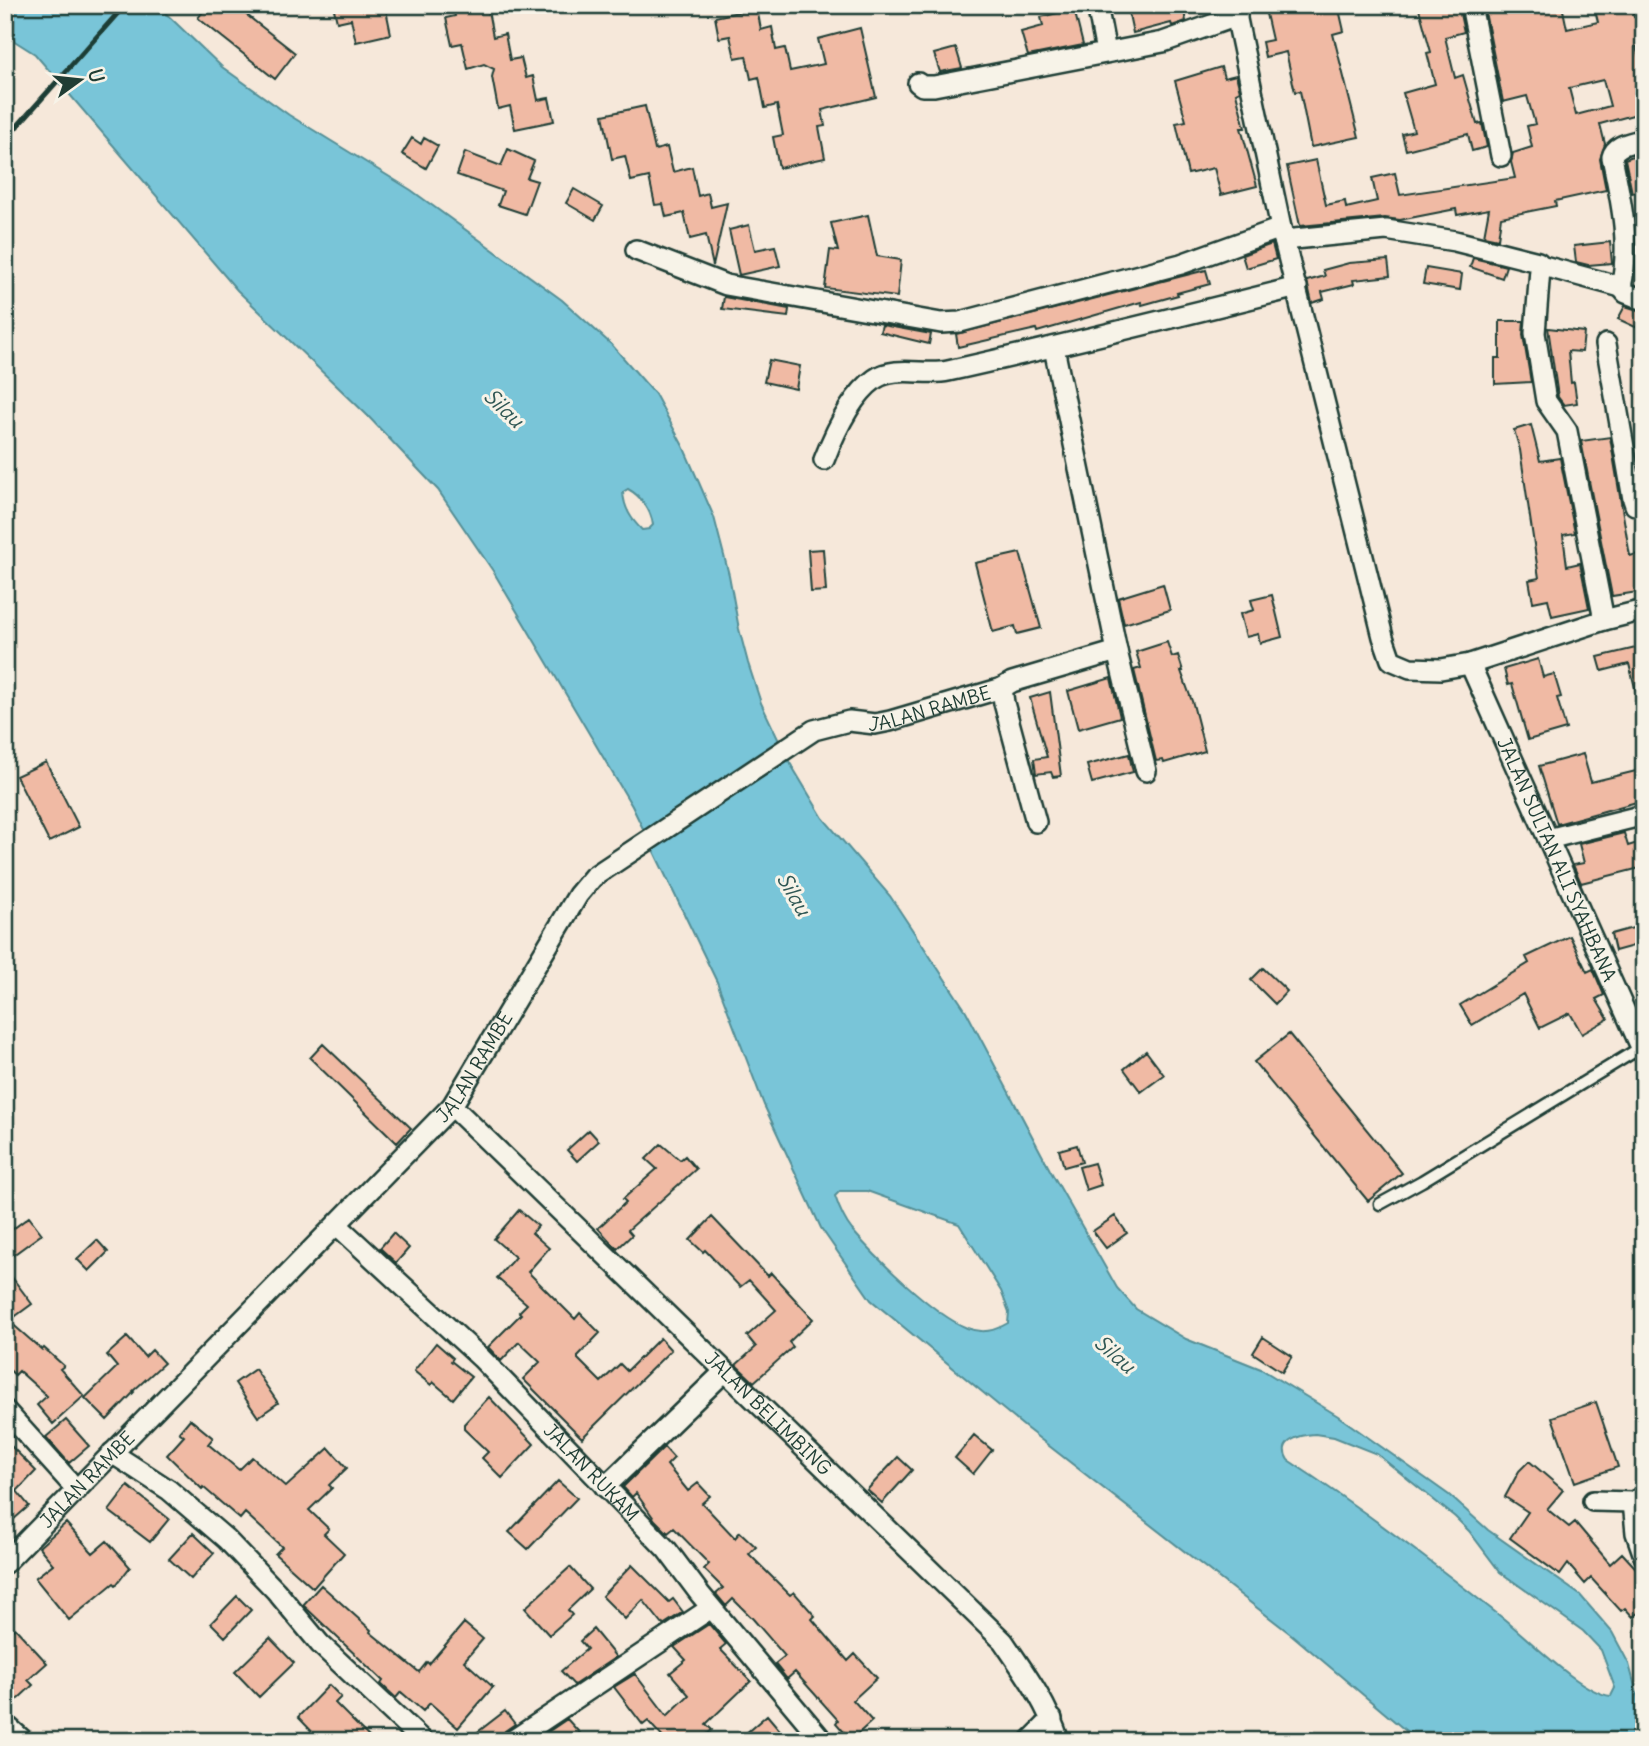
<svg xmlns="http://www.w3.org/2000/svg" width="1649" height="1746" font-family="Delius,sans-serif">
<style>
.water{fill:#79c5d8;stroke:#558f96;stroke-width:2;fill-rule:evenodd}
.building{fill:#f0baa4;stroke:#1f3d34;stroke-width:2;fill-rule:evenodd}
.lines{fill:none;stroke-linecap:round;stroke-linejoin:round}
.service-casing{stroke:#1f3d34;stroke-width:15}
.minor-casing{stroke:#1f3d34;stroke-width:24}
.service{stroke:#f7f3e8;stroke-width:10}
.minor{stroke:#f7f3e8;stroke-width:19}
.rail{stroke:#1f3d34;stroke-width:5}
.labels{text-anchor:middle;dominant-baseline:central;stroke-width:6;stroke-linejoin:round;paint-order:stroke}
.street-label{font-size:19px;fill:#1f3d34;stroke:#f7f3e8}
.water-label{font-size:21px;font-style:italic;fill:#315855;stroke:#f7f3e8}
</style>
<rect width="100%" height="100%" fill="#f6e8da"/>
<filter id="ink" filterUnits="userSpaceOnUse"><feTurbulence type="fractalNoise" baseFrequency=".0143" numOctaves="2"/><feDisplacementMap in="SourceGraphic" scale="14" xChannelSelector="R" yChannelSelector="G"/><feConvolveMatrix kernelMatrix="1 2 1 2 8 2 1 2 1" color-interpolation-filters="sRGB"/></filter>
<g filter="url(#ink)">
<!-- water -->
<path class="water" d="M5 5H157L222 67 289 115 411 190 562 300 612 345 655 394 683 446 714 517 729 575 739 629 748 663 761 703 787 758 823 818 890 896 966 1011 1050 1170 1117 1288 1136 1309 1186 1339 1261 1369 1338 1416 1449 1495 1488 1530 1580 1595 1612 1632 1629 1664 1644 1720V1741H1418L1292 1635 1026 1428 871 1300 821 1228 764 1105 717 982 632 806 493 571 438 490 366 414 237 290 35 54 5 35ZM628 489C641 496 651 510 653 525L649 529 642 530C631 519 624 508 623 492ZM840 1191H867L959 1224 1001 1291 1009 1312 1008 1323C994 1331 983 1334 967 1328 933 1314 877 1259 852 1230 844 1220 839 1208 835 1196ZM1315 1434 1334 1437 1377 1454 1455 1517 1469 1531 1500 1572 1583 1631 1601 1650 1615 1688 1611 1696C1581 1693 1530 1640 1504 1619 1434 1564 1363 1509 1288 1460 1276 1441 1300 1435 1315 1434Z"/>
<!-- building -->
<path class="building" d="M208 5H234L295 53 275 79 198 18Z
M333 5H385L391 34 356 42 351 19 337 22Z
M453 5H487L493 37 505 34 510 60 521 58 526 78 533 76 538 100 549 98 554 121 515 129 510 106 498 109 492 77 494 69 484 64 468 69 462 43 452 45 446 18 455 16Z
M1127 5H1183L1186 21 1172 26 1171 23 1133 33Z
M1264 5H1338L1344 31 1333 34 1359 137 1311 147 1300 91 1295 92 1286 52 1265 57 1262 42 1272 40Z
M1418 5H1458L1464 32 1445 37 1455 78 1463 75 1477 124 1482 123 1487 147 1472 151 1468 134 1406 150 1402 134 1414 131 1403 93 1435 84 1427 53 1431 52Z
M1512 5H1562L1567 29 1598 22 1595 10 1611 5H1631L1634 17 1639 16 1644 45 1636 47 1644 76V112L1600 124 1605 144 1600 159 1606 190 1555 201 1556 206 1501 217 1498 239 1484 236 1489 209 1457 215 1456 209 1400 220 1385 218 1300 226 1287 166 1316 160 1326 205 1345 201 1346 208 1377 201 1372 178 1395 173 1400 195 1515 178 1511 162 1513 153 1532 147 1527 126 1535 124 1527 96 1503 102 1485 12ZM1603 80 1610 106 1576 115 1569 88Z
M757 8 761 30 772 27 776 50 785 48 790 71 824 64 818 39 860 28 876 97 822 110 825 126 819 127 825 158 779 168 773 137 783 135 777 105 765 108 759 77 751 79 746 56 735 58 730 36 719 38 715 17Z
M1074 9 1083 45 1028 56 1021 32 1043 26 1041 17Z
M956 48 962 68 940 72 934 54Z
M1221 67 1224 78 1236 75 1240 91 1236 93 1245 128H1241L1257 186 1221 195 1214 168 1188 174 1176 123 1186 121 1175 81Z
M645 106 655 150 667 147 673 172 692 167 698 196 708 193 711 207 727 203 713 266 706 235 690 239 684 213 666 217 663 204 655 205 649 177 631 181 625 156 612 159 603 115Z
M412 138 421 144 424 138 438 146 426 168 402 154Z
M508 149 534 161 527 178 537 181 525 214 498 205 503 191 457 175 465 152 501 166Z
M1644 152V190L1632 193 1625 159Z
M574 189 603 206 595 220 566 203Z
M868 215 877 256 901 260 897 297 825 288 830 250 838 251 831 223Z
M749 225 755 250 775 246 780 266 739 275 729 230Z
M1610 242 1612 263 1588 265 1576 262 1574 246Z
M1272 244 1276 259 1246 268 1242 255Z
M1473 258 1506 266 1502 278 1470 267Z
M1388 260 1390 276 1353 280 1354 284 1322 292 1324 299 1312 303 1307 281 1325 276 1323 270 1349 263Z
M1426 268 1462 274 1460 290 1423 284Z
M1206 270 1210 284 1177 293 1178 295 1142 305 1141 302 1037 332 1036 329 958 347 956 334Z
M724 297 789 309 788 317 722 309Z
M1625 306 1644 312V331L1618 319Z
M1500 321H1524L1523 335 1531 382 1495 384V358H1500Z
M882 325 931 334 929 344 880 332Z
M1548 328 1584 332 1582 352 1568 351 1571 383 1574 382 1577 403 1564 405 1558 397Z
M769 360 800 366 796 389 764 382Z
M1531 425 1540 461 1560 458 1575 533 1563 535 1567 566 1580 563 1589 608 1552 616 1548 599 1533 602 1529 580 1539 578 1520 450 1514 430Z
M1610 437 1630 556 1644 552V591L1612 596 1581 441Z
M823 549 826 591 811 592 808 550Z
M1020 553 1041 628 1017 634 1015 626 993 632 975 563Z
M1163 584 1170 610 1124 624 1118 598Z
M1272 595 1282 637 1260 643 1258 634 1246 637 1240 614 1254 610 1251 600Z
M1167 642 1172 657 1178 655 1183 671H1181L1193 704 1205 751 1164 763 1163 760 1156 761 1134 670 1141 668 1136 652Z
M1644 646V702L1639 703 1629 664 1602 671 1598 657Z
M1538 659 1543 677 1554 674 1561 697 1557 698 1566 729 1528 740 1512 684 1508 685 1504 669Z
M1111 678 1120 717 1078 729 1068 691Z
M1050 692 1061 776 1053 777 1051 772 1036 774 1034 759 1047 757 1030 698Z
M1129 754 1133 772 1092 783 1087 765Z
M1583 754 1591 782 1644 769V800L1557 824 1539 766Z
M46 762 79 827 49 842 16 776Z
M1624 833 1628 846 1644 841V867L1581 883 1573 865 1584 863 1579 844Z
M1644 925V943L1615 951 1611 934Z
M1570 936 1587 972 1593 969 1604 995 1596 999 1608 1019 1582 1034 1570 1013 1540 1028 1523 994 1472 1025 1460 1005 1529 963 1526 957Z
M1263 968 1287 991 1275 1004 1251 980Z
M1289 1034 1402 1173 1368 1201 1254 1062Z
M323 1044 411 1128 397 1143 310 1058Z
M1146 1051 1164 1075 1141 1092 1124 1069Z
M589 1130 599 1141 577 1161 567 1150Z
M661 1144 680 1160 685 1156 696 1169 628 1230 632 1235 617 1249 598 1228 626 1202 623 1199 657 1169 646 1159Z
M1077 1145 1082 1162 1064 1167 1059 1150Z
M1094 1163 1101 1185 1086 1190 1079 1167Z
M519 1210 538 1226 532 1233 549 1248 528 1272 575 1319 580 1313 600 1333 578 1356V1359L601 1382 620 1364 627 1371 660 1338 671 1350 582 1438 523 1379 540 1362 519 1342 501 1361 488 1347 521 1314 519 1312 527 1304 497 1278 515 1257 494 1239Z
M1115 1216 1127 1233 1106 1248 1093 1231Z
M29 1217 42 1234 5 1261V1235Z
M712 1217 768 1276 771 1273 813 1319 789 1342 793 1347 754 1382 736 1365 756 1347 747 1336 776 1310 749 1280 740 1287 705 1250 703 1252 690 1240Z
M393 1233 409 1248 396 1263 380 1248Z
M97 1240 108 1252 89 1271 77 1259Z
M5 1268 32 1304 9 1321 42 1350 44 1348 64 1366 60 1369 84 1396 53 1424 37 1405 47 1396 19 1371 15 1375 5 1366Z
M127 1337 145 1357 152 1350 164 1363 133 1391 134 1392 107 1420 85 1398 117 1367 107 1355Z
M1263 1337 1292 1356 1282 1372 1253 1353Z
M436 1343 453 1358 451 1361 471 1377 453 1399 433 1382 431 1385 414 1371Z
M255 1369 278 1403 258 1417 235 1383Z
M489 1397 534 1444 502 1478 482 1458 488 1452 464 1429V1424Z
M1596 1402 1618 1467 1575 1482 1552 1417Z
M190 1419 213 1438 208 1444 239 1470 252 1457 286 1487 329 1448 347 1468 329 1485 332 1488 309 1510 329 1529 324 1534 344 1553 313 1588 275 1554 282 1547 245 1513 240 1519 203 1487 202 1489 167 1455 184 1436 179 1432Z
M66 1420 89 1446 69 1463 46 1437Z
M974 1435 992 1450 973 1474 955 1458Z
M5 1440 36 1471 17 1491 29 1506 5 1527Z
M664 1447 674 1458 667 1465 688 1491 698 1483 710 1496 702 1503 735 1538 740 1532 756 1547 749 1554 790 1595 794 1592 815 1616 812 1619 848 1661 855 1654 877 1678 853 1700 872 1721 851 1740 836 1723 838 1720 795 1672 787 1679 775 1664 785 1656 753 1619 733 1599 726 1606 716 1594 723 1588 704 1569 709 1564 674 1528 668 1533 655 1520 636 1493 632 1497 623 1487Z
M898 1457 912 1470 882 1503 867 1490Z
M1529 1461 1563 1490 1547 1509 1569 1527 1575 1522 1610 1564 1622 1553 1644 1577V1608L1633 1617 1625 1608 1621 1611 1591 1578 1585 1584 1568 1564 1560 1575 1510 1538 1528 1512 1505 1497 1519 1471Z
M558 1481 577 1498 528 1549 509 1532Z
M128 1486 169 1519 150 1542 109 1511Z
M66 1523 93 1553 107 1541 130 1567 116 1585 114 1583 69 1620 35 1578 53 1564 39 1547Z
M193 1533 214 1553 191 1579 169 1559Z
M632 1565 669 1602 673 1599 683 1612 663 1625 643 1600 625 1619 602 1596Z
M570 1567 590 1589 568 1610 572 1615 549 1635 525 1608Z
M321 1585 371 1630 370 1632 419 1672 427 1662 429 1664 464 1623 483 1639 464 1661 493 1687 458 1728 430 1703 423 1711 401 1692 396 1698 381 1684 383 1681 303 1605Z
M237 1596 251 1610 225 1637 211 1623Z
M709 1624 726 1644 720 1649 751 1681 706 1724 712 1730 699 1741H666L648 1721 643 1725 614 1687 635 1674 667 1716 689 1695 670 1673 686 1660 674 1647Z
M15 1628 47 1663 28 1680 33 1685 5 1711V1637Z
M593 1629 616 1657 574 1685 561 1671 587 1649 580 1641Z
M270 1638 294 1663 259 1697 235 1672Z
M329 1685 341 1697 335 1703 373 1741H321L298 1717Z
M505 1711 515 1724 505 1731 500 1741H466Z
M767 1715 789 1741H737Z
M567 1719 587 1741H536L539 1738Z"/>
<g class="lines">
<!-- service casing -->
<g class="service-casing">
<path id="service" d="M1380 1204 1422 1181 1640 1048"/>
</g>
<!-- minor casing -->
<g class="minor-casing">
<g id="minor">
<path d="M1097 5 1106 52"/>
<path d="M1234 5 1281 228 1383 637 1391 660 1410 668 1441 669 1470 664 1604 620 1644 610"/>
<path d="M1471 5 1501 156"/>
<path d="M918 83 922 86H934L1163 42 1237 16"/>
<path d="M1644 139C1632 143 1615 144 1612 157 1621 201 1631 243 1621 287L1626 293 1644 300"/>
<path d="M1284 240 1386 230 1455 241 1538 262 1540 269 1535 333 1546 401 1567 431 1604 620"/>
<path d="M636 250 726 285 941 323 960 322 1181 264 1281 228"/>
<path d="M1540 265 1621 287"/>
<path d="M1606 344 1633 499 1635 505 1644 506"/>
<path d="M1054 348 1117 651 1146 771"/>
<path d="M824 460C834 434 851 396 875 379 895 365 926 376 948 371 1065 345 1181 316 1297 287"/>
<path id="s1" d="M1470 664 1644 1054"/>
<path d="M1036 822 1004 703 1002 688 1012 682 1117 651"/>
<path d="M1548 839 1644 815"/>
<path id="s2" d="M452 1106 1003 1641C1025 1673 1047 1703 1059 1741"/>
<path id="s3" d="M337 1225 481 1358 667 1550 700 1594 823 1741"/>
<path d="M5 1410 77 1490"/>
<path d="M112 1453 169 1490 226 1539 276 1591 320 1644 423 1741"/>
<path d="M605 1487 725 1371"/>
<path d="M1593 1501 1633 1502 1643 1496"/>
<path d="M1633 1502 1636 1533 1644 1556"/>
<path id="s4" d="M5 1563 452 1106 578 895 593 877 814 730 849 721 875 724 890 721 1002 688"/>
<path d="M5 1724 24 1741"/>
<path d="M512 1741 711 1608"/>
<path d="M1030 1741 1052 1719"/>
</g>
</g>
<!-- service -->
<use href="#service" class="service"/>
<!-- minor -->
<use href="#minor" class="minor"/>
<!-- rail -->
<path class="rail" d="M5 140 125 5"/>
</g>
</g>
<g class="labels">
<!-- street labels -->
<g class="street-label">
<text stroke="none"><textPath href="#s4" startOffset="1293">JALAN RAMBE</textPath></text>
<text stroke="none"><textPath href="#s1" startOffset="214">JALAN SULTAN ALI SYAHBANA</textPath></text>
<text stroke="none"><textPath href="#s4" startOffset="684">JALAN RAMBE</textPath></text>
<text stroke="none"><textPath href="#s2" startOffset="441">JALAN BELIMBING</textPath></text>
<text stroke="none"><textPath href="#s3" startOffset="355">JALAN RUKAM</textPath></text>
<text stroke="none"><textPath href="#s4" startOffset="117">JALAN RAMBE</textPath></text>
</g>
<!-- water labels -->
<g class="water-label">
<text transform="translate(504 408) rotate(44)">Silau</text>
<text transform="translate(794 894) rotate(60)">Silau</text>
<text transform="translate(1115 1354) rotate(41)">Silau</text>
</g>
</g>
<!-- margin -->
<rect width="1649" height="1746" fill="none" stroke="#f7f3e8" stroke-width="28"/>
<rect x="14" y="14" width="1621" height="1718" fill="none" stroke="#1f3d34" stroke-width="2.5" filter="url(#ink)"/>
<!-- north arrow -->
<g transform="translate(80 80) rotate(75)" stroke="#f7f3e8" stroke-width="5" paint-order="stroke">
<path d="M0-5L12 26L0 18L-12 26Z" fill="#1f3d34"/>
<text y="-10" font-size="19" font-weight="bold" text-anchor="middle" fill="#1f3d34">U</text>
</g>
</svg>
